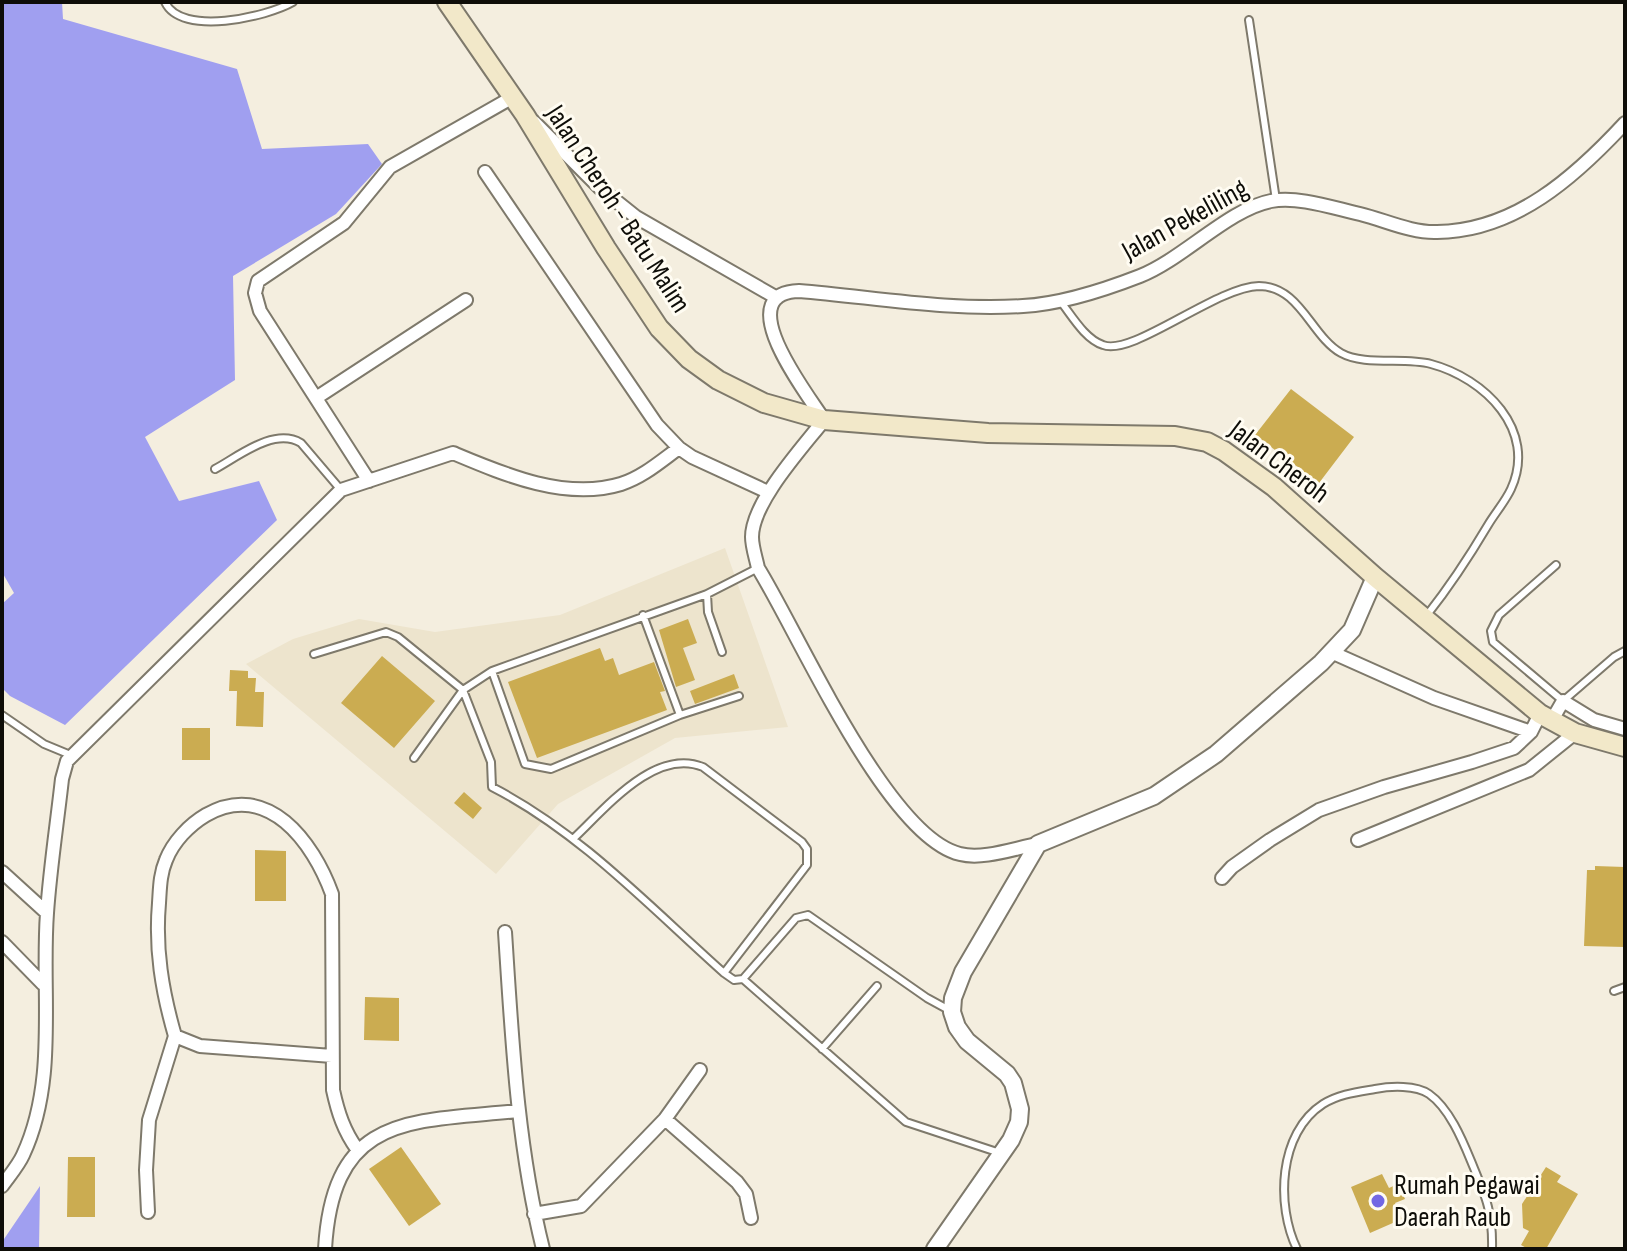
<svg xmlns="http://www.w3.org/2000/svg" width="1627" height="1251" font-family="'Sofia Sans Condensed',sans-serif">
<style>
.built{fill:#ede4cd}
.forest{fill:#a09ff0}
.building{fill:#cbac51}
.lines{fill:none;stroke-linecap:round;stroke-linejoin:round}
.service-casing{stroke:#7e796b;stroke-width:10}
.minor-casing{stroke:#7e796b;stroke-width:16}
.tertiary-casing{stroke:#7e796b;stroke-width:20}
.secondary-casing{stroke:#7e796b;stroke-width:22}
.service{stroke:#fff;stroke-width:6}
.minor{stroke:#fff;stroke-width:12}
.tertiary{stroke:#fff;stroke-width:16}
.secondary{stroke:#f2e8c9;stroke-width:18}
.poi-dot{fill:#7368e3;stroke:#fffcf2;stroke-width:3}
.labels{text-anchor:middle;dominant-baseline:central;stroke-width:6;stroke-linejoin:round;paint-order:stroke}
.street-label{font-size:28px;fill:#0e0d08;stroke:#fffcf2}
.poi-label{font-size:28px;fill:#0e0d08;stroke:#fffcf2;text-anchor:start}
</style>
<rect width="100%" height="100%" fill="#f4eedf"/>
<!-- built -->
<path class="built" d="M725 548 788 727 675 738 558 804 496 874 246 664 293 639 359 619 435 632 560 615Z"/>
<!-- forest -->
<path class="forest" d="M2 2H62L63 19 237 69 262 149 368 144 382 164 336 214 233 276 235 380 145 437 179 501 259 481 277 520 65 725 10 696 2 688V604L14 593 2 572Z
M40 1186 39 1249H2V1242Z"/>
<!-- building -->
<path class="building" d="M1291 389 1354 437 1319 483 1255 435Z
M688 619 697 643 683 648 695 680 676 687 659 630Z
M600 648 605 661 613 658 619 675 654 662 665 691 660 692 667 710 537 758 508 682Z
M382 656 435 701 394 748 341 703Z
M230 670 248 671V678H256L255 692H264L263 727 236 726 237 691H229Z
M734 674 739 688 695 704 690 691Z
M182 728H210V760H182Z
M464 792 482 808 473 819 454 803Z
M255 850 286 851V901H255Z
M1595 866 1625 867V947L1584 946 1587 870H1595Z
M365 997 399 998V1041L364 1040Z
M401 1147 441 1204 409 1226 369 1169Z
M68 1157H95V1217H67Z
M1546 1167 1561 1176 1557 1182 1578 1194 1546 1249H1528L1521 1245 1529 1231 1523 1228 1522 1204Z
M1382 1174 1389 1188 1398 1184 1405 1199 1395 1203 1402 1219 1370 1233 1351 1187Z"/>
<g class="lines">
<!-- service casing -->
<g class="service-casing">
<path id="service" d="M165 2C181 37 267 17 293 2
M1249 20 1276 200
M1061 302C1072 316 1085 339 1103 345 1132 357 1216 287 1259 286 1300 286 1311 336 1341 353 1364 366 1405 357 1431 364 1484 378 1538 430 1511 489 1505 502 1495 513 1488 525 1469 557 1450 586 1427 615
M215 469C239 456 274 427 301 443L341 490
M1556 565 1499 615 1491 631 1493 642 1563 701 1614 657 1625 651
M707 594 708 612 722 652
M314 654 386 632 398 637 463 690 492 671 707 594 758 568
M492 671 525 764 551 769 680 715 643 615
M463 690 491 762 492 787C580 832 651 908 724 973L734 980 743 979 796 918 808 915 927 998 949 1010
M2 715 44 744 73 756
M680 715 739 696
M414 758 463 690
M573 839C605 809 655 747 703 767L802 842 807 849V865L724 973
M743 979 906 1122 1000 1153
M1614 991 1625 987
M822 1049 877 986
M1297 1249C1276 1206 1278 1133 1323 1104 1339 1094 1357 1092 1375 1089 1391 1086 1416 1085 1429 1094 1449 1108 1462 1139 1471 1161 1485 1195 1493 1211 1492 1249"/>
</g>
<!-- minor casing -->
<g class="minor-casing">
<path id="minor" d="M534 122 601 189 636 217 777 298
M485 172 657 425 679 448 692 457 768 492
M316 398 466 300
M369 481 260 311 255 293 258 281 344 223 390 167 513 97
M1331 652 1434 698 1531 732
M1552 720 1563 701 1594 720 1625 729
M1358 840 1529 770 1575 733
M1038 844C1015 848 983 860 960 854 887 837 798 632 758 568 756 558 752 547 752 537 752 502 803 447 824 420 808 395 728 293 799 291 873 297 949 311 1023 306 1062 304 1104 290 1140 276 1183 259 1229 209 1271 201 1299 196 1333 208 1360 214 1385 220 1411 233 1437 232 1515 231 1575 177 1625 123
M2 872 47 913
M1222 878 1232 867 1270 840 1319 810 1384 787 1472 762 1514 748 1531 732 1540 714
M505 932C512 1038 517 1145 543 1249
M2 942 43 984
M332 1056 200 1046 175 1036C162 991 155 949 159 903 160 888 160 874 166 860 173 842 189 825 206 815 268 780 313 842 332 894L333 1090C338 1113 344 1131 357 1149
M665 1119 737 1182 746 1194 751 1218
M2 1186C9 1176 18 1166 23 1155 58 1080 41 993 47 913 50 869 57 824 62 779L67 761 341 490 453 453C503 474 565 501 621 484 643 477 661 461 679 448
M148 1212 146 1170 149 1120 175 1036
M534 1214 581 1206 665 1119 700 1070
M325 1249C333 1113 410 1122 518 1111"/>
</g>
<!-- tertiary casing -->
<g class="tertiary-casing">
<path id="tertiary" d="M935 1249 1011 1140 1019 1122 1020 1109 1013 1083 1007 1074 967 1041 957 1027 952 1012 953 998 963 972 1038 844 1154 796 1216 754 1321 663 1352 630 1375 577"/>
</g>
<!-- secondary casing -->
<g class="secondary-casing">
<path id="secondary" d="M447 2 525 115 606 248 659 328 689 359 718 380 764 403 824 420 988 433 1175 436 1207 442 1224 451 1274 487 1375 577 1540 714 1575 733 1625 747"/>
</g>
<!-- service -->
<use href="#service" class="service"/>
<!-- minor -->
<use href="#minor" class="minor"/>
<!-- tertiary -->
<use href="#tertiary" class="tertiary"/>
<!-- secondary -->
<use href="#secondary" class="secondary"/>
</g>
<!-- markers -->
<circle class="poi-dot" cx="1378" cy="1201" r="8"/>
<g class="labels">
<!-- street labels -->
<g class="street-label">
<text transform="translate(618 209) rotate(57)">Jalan Cheroh - Batu Malim</text>
<text transform="translate(1185 220) rotate(-29)">Jalan Pekeliling</text>
<text transform="translate(1279 462) rotate(37)">Jalan Cheroh</text>
</g>
<!-- poi labels -->
<g class="poi-label">
<text x="1394" y="1185">Rumah Pegawai<tspan x="1394" dy="32">Daerah Raub</tspan></text>
</g>
</g>
<!-- border -->
<rect width="1627" height="1251" fill="none" stroke="#0e0d08" stroke-width="8"/>
</svg>
